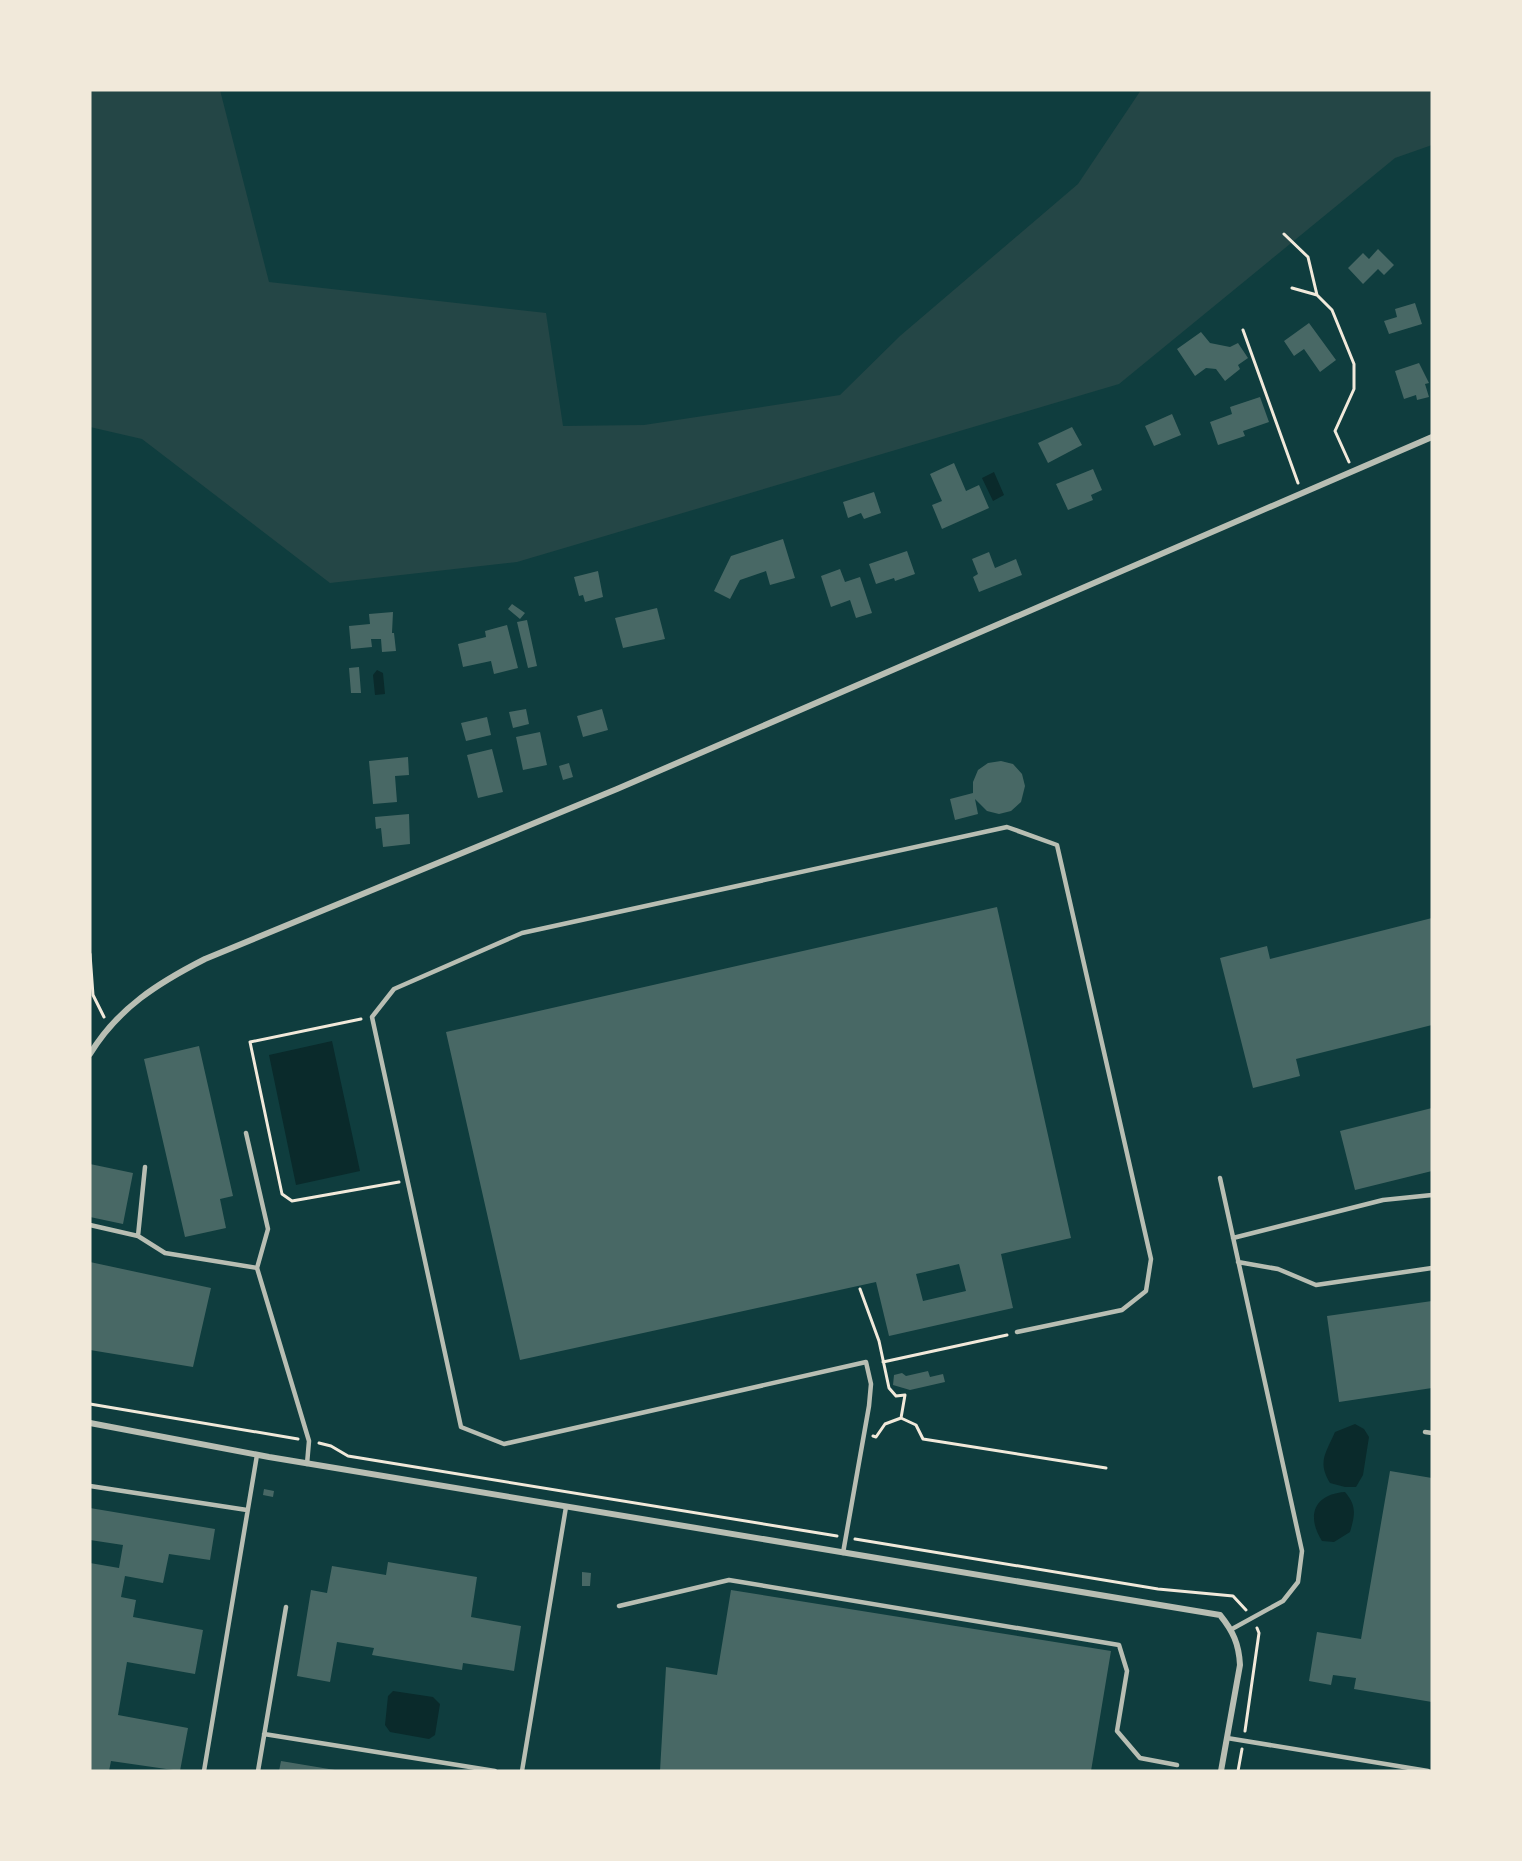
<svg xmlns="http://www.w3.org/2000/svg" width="1522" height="1861" font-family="'Public Sans',sans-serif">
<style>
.green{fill:#244646}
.water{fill:#0a2a2b}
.building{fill:#486865;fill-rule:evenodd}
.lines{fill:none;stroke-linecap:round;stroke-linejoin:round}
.path{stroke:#f1e9da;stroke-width:3}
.service{stroke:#b8beb3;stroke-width:4.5}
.minor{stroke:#b8beb3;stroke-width:6}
</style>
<rect width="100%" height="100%" fill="#0f3d3e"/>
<!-- green -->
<path class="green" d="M90 90H220L269 282 546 313 563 426 644 425 840 395 900 336 1078 184 1141 90H1432V145L1395 158 1119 384 517 562 330 583 142 439 90 427Z"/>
<!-- water -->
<path class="water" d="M994 472 1004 495 993 501 982 478Z
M377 670 383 673 385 694 375 695 373 675Z
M332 1041 360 1171 296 1185 269 1055Z
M1355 1424 1364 1429 1369 1437 1363 1475 1356 1487H1345L1330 1483C1317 1462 1326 1453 1335 1432Z
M1345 1492C1357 1506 1355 1515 1350 1532L1334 1542 1322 1541C1306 1516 1314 1494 1345 1492Z
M393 1691 433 1697 440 1704 435 1735 429 1739 390 1732 385 1725 388 1696Z"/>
<!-- building -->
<path class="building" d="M1378 249 1394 265 1384 275 1378 269 1363 284 1348 268 1363 253 1369 259Z
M1415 303 1422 324 1389 334 1384 321 1397 317 1395 309Z
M1309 323 1336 360 1320 372 1304 349 1294 356 1284 341Z
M1201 332 1210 343 1230 347 1238 343 1248 358 1238 365 1240 369 1225 381 1216 369 1206 368 1195 376 1177 349Z
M1419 363 1429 383 1425 384 1429 397 1417 400 1416 395 1404 399 1395 371Z
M1260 397 1269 422 1243 431 1245 436 1218 445 1210 422 1232 414 1230 407Z
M1172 414 1181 435 1154 446 1145 426Z
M1072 427 1082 445 1048 463 1038 443Z
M954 463 966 491 979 485 989 508 942 529 932 505 942 501 930 474Z
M1093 469 1102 490 1091 495 1093 500 1068 510 1056 484Z
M874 492 881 513 864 519 861 513 848 518 843 502Z
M783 539 795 578 770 585 766 571 740 580 730 599 714 591 731 556Z
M907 551 915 574 895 581 894 578 876 584 869 564Z
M989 552 995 568 1016 559 1022 575 979 592 973 577 978 574 972 559Z
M840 569 845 582 860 577 872 613 856 618 850 600 831 607 821 576Z
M598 571 603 597 585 602 583 595 579 596 574 577Z
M512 604 525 613 520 619 508 609Z
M657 608 665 639 623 648 615 618Z
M393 612 392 633H394L396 651 382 652 381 639H371L372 647 351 649 349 626 370 624 369 614Z
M527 620 537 666 528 668 517 622Z
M507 625 518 668 494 674 491 661 463 667 458 644 486 637 485 631Z
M359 667 361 693H351L349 668Z
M526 709 529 724 513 728 509 712Z
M602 709 608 730 583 737 577 716Z
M487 717 491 735 466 741 461 723Z
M540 732 547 765 523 770 516 737Z
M492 749 503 792 478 798 467 755Z
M408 757 409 775 395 776 397 802 373 804 369 761Z
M1001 761 1013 764 1022 774 1025 786 1021 802 1011 811 999 814 987 811 975 799 978 814 955 820 950 799 973 793V782L978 770 988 763Z
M569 763 573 777 563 780 559 766Z
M409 814 410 844 383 847 381 828 376 829 375 817Z
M997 907 1071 1238 1001 1254 1013 1308 889 1336 876 1282 520 1360 446 1032ZM959 1264 966 1291 923 1301 916 1274Z
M1432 918V1025L1296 1059 1300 1076 1253 1088 1220 958 1267 946 1270 959Z
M199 1046 233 1196 220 1199 226 1228 185 1237 144 1059Z
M1432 1108V1171L1355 1190 1340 1131Z
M90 1164 133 1173 123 1224 90 1217Z
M90 1262 211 1288 193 1367 90 1350Z
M1432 1301V1388L1339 1402 1327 1316Z
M928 1371 930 1377 943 1374 945 1382 910 1390 893 1385 894 1375 902 1373 906 1376Z
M1390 1471 1432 1478V1702L1354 1689 1356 1678 1333 1675 1331 1685 1309 1681 1317 1632 1361 1639Z
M264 1489 274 1491 273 1497 263 1495Z
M90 1508 215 1529 210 1560 169 1554 163 1583 125 1576 121 1597 136 1600 133 1617 203 1630 195 1674 127 1662 118 1715 188 1728 180 1771 111 1761 109 1771H90V1563L119 1568 123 1545 90 1540Z
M388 1562 477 1577 471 1617 521 1626 514 1671 463 1663 462 1670 372 1655 374 1648 337 1642 330 1682 297 1676 311 1590 327 1593 332 1566 386 1575Z
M582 1572 591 1573 590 1586H582Z
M731 1590 1111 1651 1091 1771H660L666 1667 717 1675Z
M281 1761 335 1770V1771H279Z"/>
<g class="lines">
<!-- path -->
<path class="path" d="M1284 234 1308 257 1317 295 1332 310 1354 364V389L1335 431 1349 462
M1292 288 1317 295
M1243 330 1298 483
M90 954 93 995 104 1017
M361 1019 250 1042 282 1194 292 1201 399 1182
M860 1289 879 1341 889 1388 896 1396 905 1395 901 1418
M883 1362 1007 1335
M90 1404 298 1439
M873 1436 876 1437 885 1424 901 1418 916 1425 923 1439 1106 1468
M319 1443 331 1446 348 1456 837 1536
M855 1539 1158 1589 1233 1596 1246 1610
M1245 1731 1259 1633 1257 1628
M1238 1771 1242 1749"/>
<!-- service -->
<path class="service" d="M246 1133 268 1229 257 1268
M1220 1178 1302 1551 1298 1582 1283 1601 1232 1629
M90 1225 138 1236 165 1253 257 1268 309 1441 307 1464
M138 1236 145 1167
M1233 1238 1383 1200 1432 1195
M1238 1262 1278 1269 1316 1285 1432 1268
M1425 1432 1432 1433
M90 1486 247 1510
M843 1553 869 1406 871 1384 866 1362 504 1444 461 1427 372 1017 394 989 522 933 1007 827 1057 845 1151 1259 1146 1291 1122 1310 1017 1332
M619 1606 729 1580 1119 1645 1127 1671 1117 1731 1140 1758 1177 1765
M264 1734 495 1771
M1227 1738 1428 1771
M204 1771 257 1455
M258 1771 286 1607
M522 1771 566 1507"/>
<!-- minor -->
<path class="minor" d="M90 1054C118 1008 158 983 205 959L617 789 1432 437
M90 1423 269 1457 1220 1615C1233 1631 1239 1644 1240 1665L1221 1771"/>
</g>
<!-- border -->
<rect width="1522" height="1861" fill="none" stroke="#f1e9da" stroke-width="183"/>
</svg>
